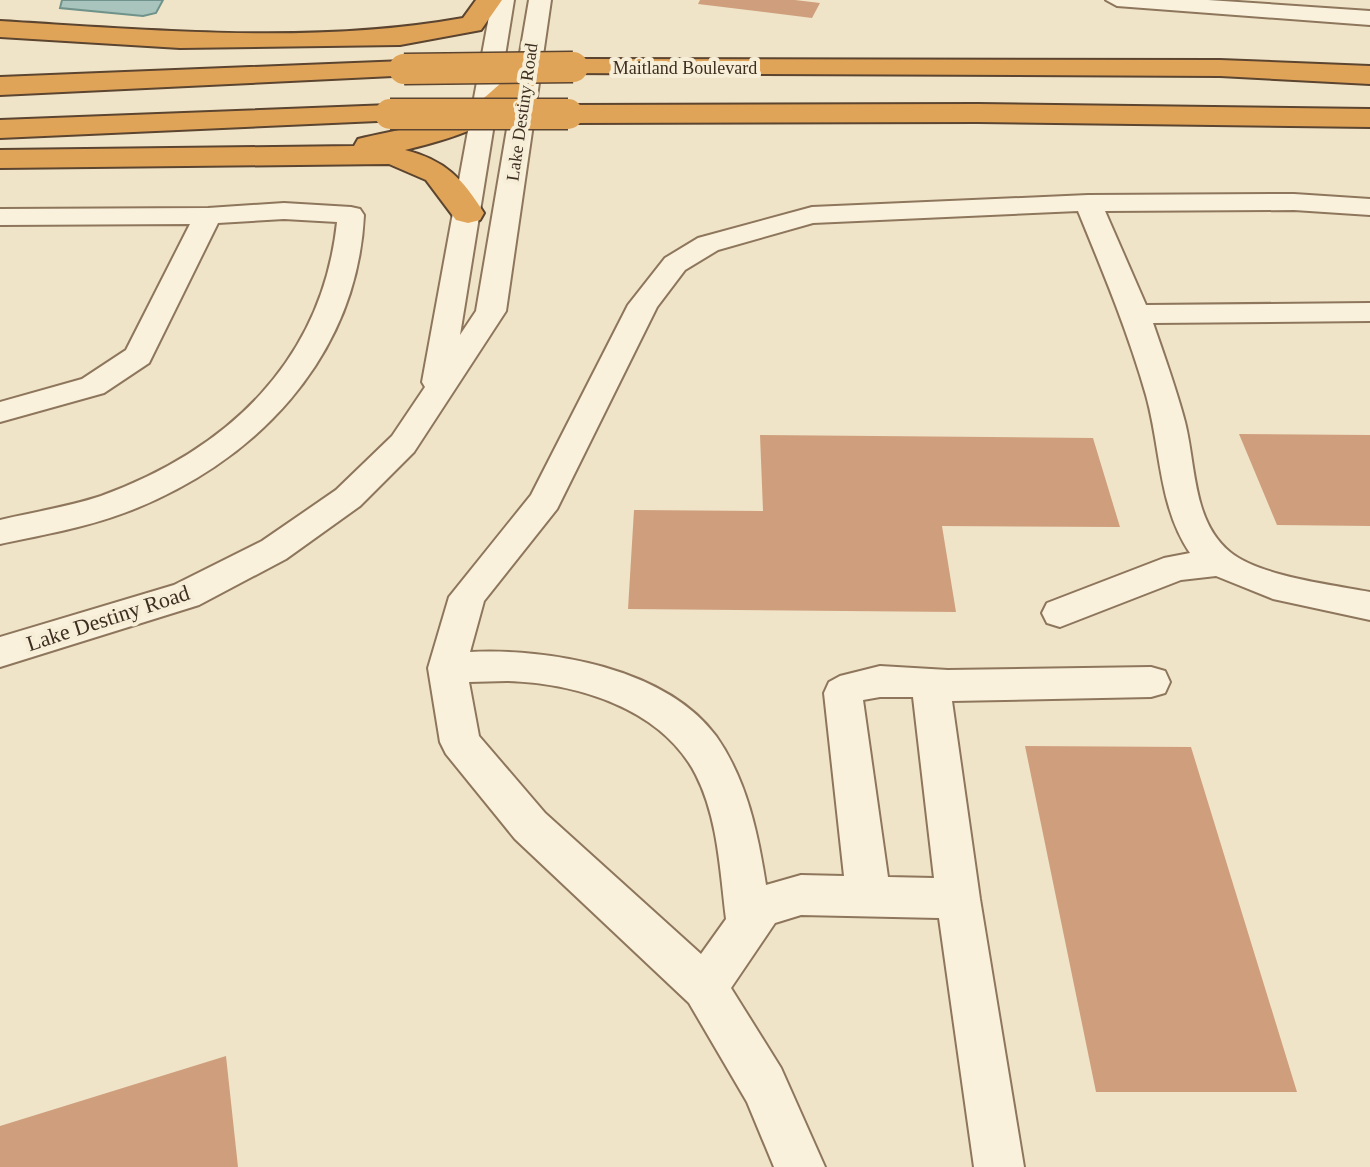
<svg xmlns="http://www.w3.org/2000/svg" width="1370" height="1167" font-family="'Times New Roman',serif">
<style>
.water{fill:#a9c4bc;stroke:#6f938a;stroke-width:2}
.building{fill:#cf9f7d}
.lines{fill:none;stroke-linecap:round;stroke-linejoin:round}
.minor-casing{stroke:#8d765c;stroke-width:4}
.highway-casing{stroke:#5b4430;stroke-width:4}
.minor{fill:#faf1dc;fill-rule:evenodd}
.highway{fill:#e0a458;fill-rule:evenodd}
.highway-bridge-casing{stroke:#5b4430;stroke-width:33;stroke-linecap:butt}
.highway-bridge{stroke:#e0a458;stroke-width:30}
.labels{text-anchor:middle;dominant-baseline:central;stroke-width:8;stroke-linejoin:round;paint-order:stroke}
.far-street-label{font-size:18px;fill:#3d2e20;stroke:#f7eed8}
.street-label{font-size:22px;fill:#3d2e20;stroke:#f7eed8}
</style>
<rect width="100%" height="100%" fill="#f0e4c8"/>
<!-- water -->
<path class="water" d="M62 0H163L156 13 143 16 60 8Z"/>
<!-- building -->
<path class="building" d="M700 0H795L820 3 812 18 698 4Z
M1239 434 1370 435V526L1277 525Z
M760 435 1093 438 1120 527 942 526 956 612 628 609 634 510 763 511Z
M1025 746 1191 747 1297 1092H1096Z
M226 1056 238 1167H0V1126Z"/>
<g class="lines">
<!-- minor casing -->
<g class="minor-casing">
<path id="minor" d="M492 0H514L460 335 476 311 529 0H551L506 311 414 452 360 506 286 559 199 605 0 667V637L174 585 262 541 336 490 392 436 425 387 422 382Z
M1106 0H1208L1370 11V25L1117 6Z
M1294 194 1370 199V215L1294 210 1105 211 1146 305 1370 303V321L1153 323C1164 355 1176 388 1185 422 1196 465 1192 521 1230 552 1259 576 1332 585 1370 592V620L1273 599 1216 576 1181 580 1060 627 1047 623 1042 613 1047 603 1164 558 1190 553C1158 506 1161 448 1146 395 1128 332 1103 272 1078 211L813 223 718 250 685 270 657 307 557 509 484 601 470 652C549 648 666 668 716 736 747 780 758 834 766 885L801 875 844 876 824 693 829 682 840 676 880 666 948 670 1151 667 1165 671 1170 682 1165 693 1151 697 952 701 980 899 1024 1167H974L939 918 801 915 775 923 731 988 781 1068 825 1167H774L747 1102 689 1003 515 839 446 754 440 742 428 668 449 597 531 495 628 305 665 258 698 238 812 207 1088 195ZM507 681C576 683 662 708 696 775 718 818 720 871 726 919L701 954 545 813 479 736 469 682ZM880 697H913L934 878 888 877 863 700Z
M284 203 351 207 360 209 364 215C357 359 253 465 124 513 84 528 41 535 0 544V520C33 512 68 507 101 496 227 450 322 362 337 222L284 219 218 223 149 363 104 393 0 422V402L82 379 126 350 190 224 0 225V209L208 208Z"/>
</g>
<!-- highway casing -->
<g class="highway-casing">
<path id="highway" d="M476 0H502L481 30 400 45 180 48 0 37V21C153 30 312 45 463 18Z
M573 59 1220 60 1370 66V84L1220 76 563 73 559 67 563 61Z
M404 61 414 63 418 69 414 75 0 95V77Z
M527 67 537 70 541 76C510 121 456 138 405 150 445 160 463 179 484 213L480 220 468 223 456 220 426 180 389 164 0 168V150L354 146 358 139C398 129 434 126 472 106 491 96 506 73 527 67Z
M978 104 1370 109V127L978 122 568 123 558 120 553 114 558 108 568 105Z
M390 105 400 108 405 114 400 120 0 138V120Z"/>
</g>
<!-- minor -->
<use href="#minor" class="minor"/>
<!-- highway -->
<use href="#highway" class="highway"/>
<!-- highway-bridge casing -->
<g class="highway-bridge-casing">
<path id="highway-bridge" d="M404 69 573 67
M390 114H568"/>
</g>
<!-- highway-bridge -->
<use href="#highway-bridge" class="highway-bridge"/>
</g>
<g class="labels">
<!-- far-street labels -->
<g class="far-street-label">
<text x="685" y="68">Maitland Boulevard</text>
<text transform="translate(522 112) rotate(-82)">Lake Destiny Road</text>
</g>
<!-- street labels -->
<g class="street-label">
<text transform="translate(108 618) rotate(-18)">Lake Destiny Road</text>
</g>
</g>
</svg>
